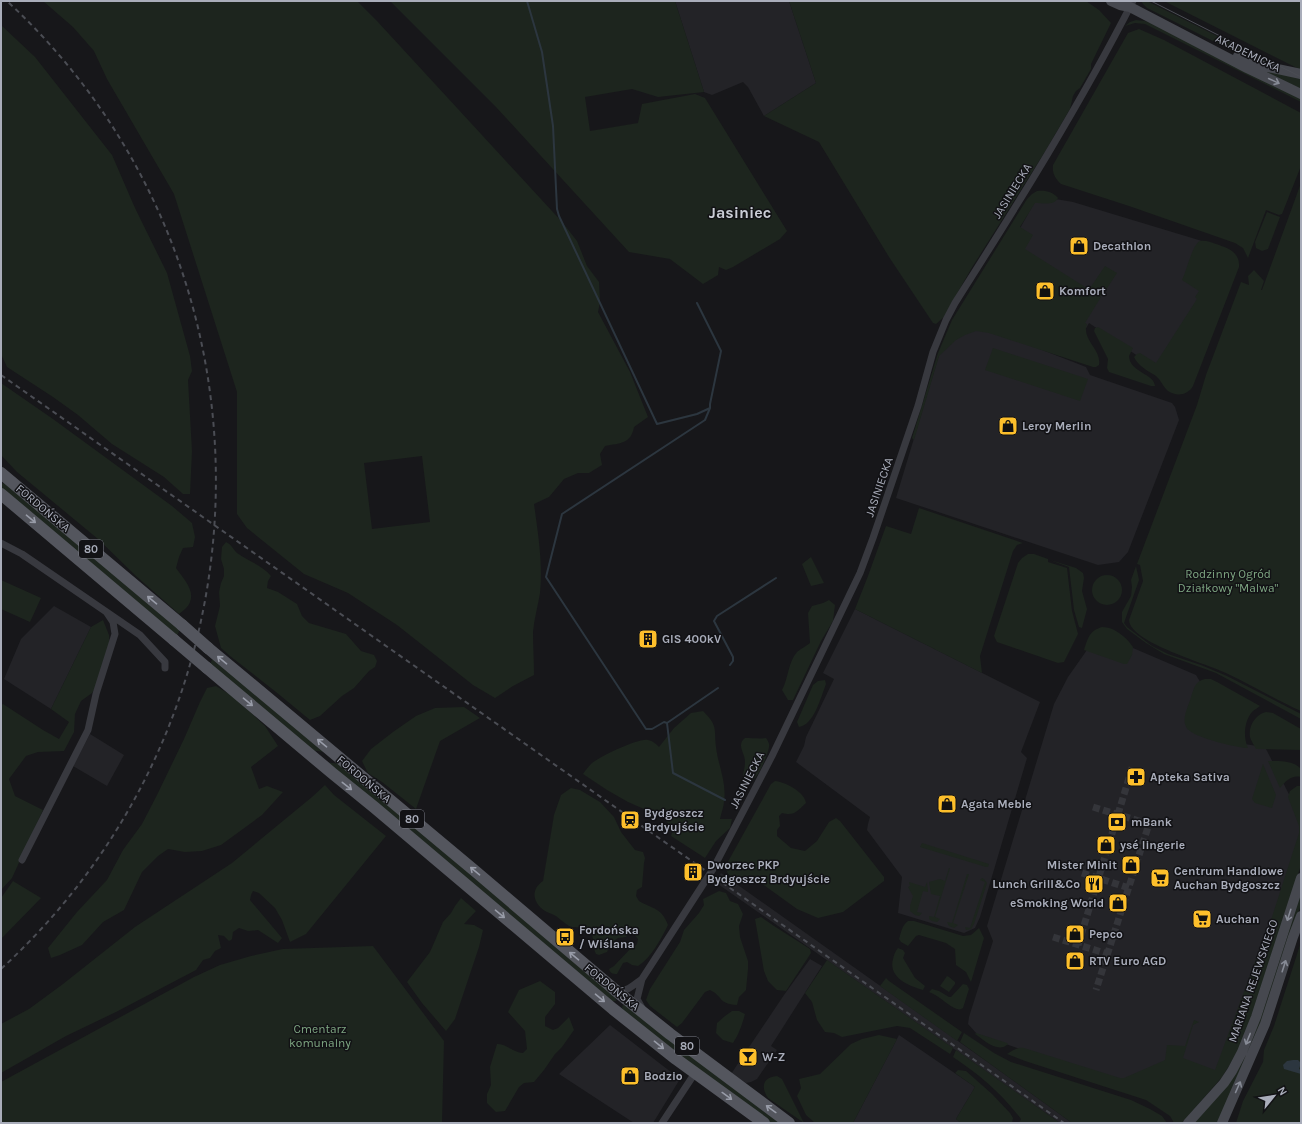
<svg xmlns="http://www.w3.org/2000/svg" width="1302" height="1124" font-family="Karla,sans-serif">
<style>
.built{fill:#232327}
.green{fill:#1d251e;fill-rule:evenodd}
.water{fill:#2c363f}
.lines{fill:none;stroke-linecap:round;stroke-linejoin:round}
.stream{stroke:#2c363f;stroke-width:2}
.street-tunnel{stroke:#34353a;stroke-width:7;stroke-dasharray:7 3.5;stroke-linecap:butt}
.street{stroke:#38393f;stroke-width:7}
.secondary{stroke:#46484f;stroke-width:10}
.primary{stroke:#54565e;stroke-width:12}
.tram{stroke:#4b4d54;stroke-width:1}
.rail{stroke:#4b4d54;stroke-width:2;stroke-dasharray:5 4;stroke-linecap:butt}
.primary-bridge{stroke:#54565e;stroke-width:12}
.oneway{stroke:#868a95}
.oneway2{stroke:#989ca8}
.labels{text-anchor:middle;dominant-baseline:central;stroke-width:3;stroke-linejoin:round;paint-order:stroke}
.shield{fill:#121215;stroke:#7c7e88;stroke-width:1}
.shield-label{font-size:11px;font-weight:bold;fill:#a9adba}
.street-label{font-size:12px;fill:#a9adba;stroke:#121215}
.poi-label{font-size:12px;font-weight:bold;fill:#a9adba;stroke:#121215;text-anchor:start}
.park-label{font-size:12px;fill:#7ea682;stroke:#121215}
.district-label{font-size:16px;font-weight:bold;fill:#cacdd6;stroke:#121215}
</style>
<rect width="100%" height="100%" fill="#17171a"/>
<!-- built -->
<path class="built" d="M675 1H789L816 83 764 116 748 87 743 82 712 95 704 92Z
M1038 196 1073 202 1202 241 1205 291 1157 369 1089 323 1071 355 988 329 1086 367 1090 375 1172 403 1175 407 1179 420 1128 552 1119 562 1098 565 896 498 940 352 1013 241Z
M54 606 91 627 51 709 4 679 21 639Z
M855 609 1040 702 1021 752 1027 758 980 917 975 928 964 933 898 913 902 877 867 830 868 824 870 817 796 762 804 746 806 737 834 679 823 673Z
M1094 640 1126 645 1196 675 1237 743 1265 747 1301 818V835L1267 943 1216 1073 1119 1083 977 1034 968 1024 969 1017 993 941 987 926 1054 704 1068 677Z
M90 734 124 755 107 786 73 766Z
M721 873 989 1063 1072 1123H1060L715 882Z
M810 959 822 966 771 1046 777 1050 757 1079 751 1082 746 1083 731 1074 784 995Z
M610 1025 680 1079 653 1123H634L559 1074Z
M899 1035 975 1087 956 1119 961 1123H853Z"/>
<!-- green -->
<path class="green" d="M43 1H357L377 21 563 223 577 241 587 266 599 282 600 302 598 312 630 372 648 417 634 427C631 444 620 443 605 446L600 454 602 465 589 473H578L564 479 549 497 534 504C538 533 543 563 540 593 538 606 534 619 533 632 533 646 534 661 534 675L513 686 495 698 473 685 397 625 348 593 304 574 247 528 237 514V392L174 194 107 79 94 51 73 27ZM422 456 430 522 372 529 364 463Z
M390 1H675L704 92 658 97 632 89 585 97 590 131 638 123 642 104 695 94 705 98 787 231 780 239 733 267 726 270 719 267 718 275 703 284 670 259 629 252 496 107Z
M789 1H1086L1099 10 1111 23 1091 64V69L1080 88 1076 91 1073 96 1070 109 1046 150 971 269 944 317 936 324 933 323 889 257 819 142 764 116 816 83Z
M1141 1H1147L1277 66 1241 55 1147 8 1143 4Z
M1164 1H1301V70Z
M1136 20 1145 21 1151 23 1301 98V102L1145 24 1135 23 1125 26 1130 22Z
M1 25 35 57 112 155 135 208 167 273 190 356 192 371 188 380 192 451 190 494H183L164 477 112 444 78 415 53 397 7 367 1 354Z
M1139 29 1164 40 1301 113V166L1282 214 1279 215 1266 210 1248 258 1243 248 1235 243 1129 206 1061 184C1055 178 1052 173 1053 165L1128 33Z
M1245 62 1301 78V89Z
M1301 183V711C1276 700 1253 686 1228 674 1209 664 1130 643 1129 620L1143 581 1140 565 1137 564 1197 405 1206 375 1238 290 1241 282 1249 285 1248 276 1254 270 1264 281 1261 290H1262Z
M1037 191C1046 190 1053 192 1058 198 1054 206 1043 203 1035 203L1020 227 1033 235 1025 249 1101 297 1085 323 1087 324C1081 339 1102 350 1099 365L1096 367H1093L989 333 976 331 965 335 956 340 939 356 914 440 912 438 938 353 952 320 1027 199 1032 194Z
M1267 212 1280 217 1268 249 1262 251 1256 248 1255 242Z
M1200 241C1206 240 1210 242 1216 244 1228 248 1240 252 1239 267L1193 386C1188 395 1177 397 1168 391 1163 387 1161 380 1156 376 1148 371 1138 366 1134 357L1137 354 1140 353 1156 363 1197 299 1195 297 1199 291 1182 280C1187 270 1192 245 1200 241Z
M1105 266 1117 273 1102 296 1090 288Z
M1098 327 1133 348 1129 356C1130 373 1154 373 1155 386H1151L1109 372 1107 368 1108 359 1094 331 1095 328Z
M993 348 1088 379 1080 401 985 370Z
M1 383 53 419 172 506 192 523 195 537 193 547 183 548 179 557 176 568C183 578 195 590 190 602 189 606 183 611 179 614L136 576 98 539 17 472 1 455Z
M3 483 6 484 180 629 177 636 1 490V485Z
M919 508 1023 543 1017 545 1013 551 980 656 982 673 855 609 868 576 886 526 911 534Z
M226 542C231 544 233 549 237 553 248 561 262 565 271 576L268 581 267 588 278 592 297 604 302 616 309 623 346 634 361 651 374 655 377 661 375 667 369 671 354 688 342 696 320 716 310 720 276 692 230 656 221 648 215 626 220 606 219 592 221 583 224 576V569L221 559 222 547Z
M1028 554H1034L1048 559V562L1067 568 1072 611 1078 634 1064 662 1058 663 997 642 994 636 1018 563 1022 558Z
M811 557 824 583 811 586 802 564Z
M1050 560 1076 568 1083 573 1084 578 1082 591 1087 609 1082 628 1079 627 1074 610 1069 567Z
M1136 566 1139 580 1124 623 1127 627 1152 646 1168 654 1201 665 1227 676 1301 714V719L1216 673 1164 654 1146 643 1127 629 1122 622V612L1131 596 1132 587 1131 580Z
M1092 590a15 15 0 1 1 30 0a15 15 0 1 1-30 0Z
M1 580 41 598 30 622 1 609Z
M829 600 835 605 833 621 821 641 793 700H788L782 690C788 680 788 662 797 652 799 650 806 646 810 643L808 613 812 606 823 603Z
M103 620 109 635 110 648 99 682 92 693 81 701 75 714 74 732 64 751 38 752 26 756 9 779 15 796 43 810 12 878 1 890V705L3 704 43 730 59 739 69 722 51 709 91 627Z
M1102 627C1115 627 1127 638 1133 647L1132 655 1127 664H1124L1084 650C1088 638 1089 631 1102 627Z
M213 658 325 752 310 750 210 664Z
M1205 679H1211L1217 682 1260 706C1258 708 1255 709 1252 712 1244 722 1243 737 1248 748 1237 748 1198 738 1190 731 1187 729 1186 727 1185 724 1183 715 1189 705 1191 697 1194 688 1195 681 1205 679Z
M825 680 826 684C821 697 814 725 799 727L797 722 813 685 818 681Z
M216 686 234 697 265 726 278 746 251 767 259 789 267 786 283 792 262 815 221 845 202 851 185 852 168 849 158 856 142 872 124 910 103 922 82 945 60 955 51 958 48 948 77 912 107 880 123 850 142 824 157 795 184 739 200 702 207 688Z
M464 707 480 718 440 741 416 809 382 782 368 773 362 761 371 749 393 732 416 716 435 708Z
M703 711C718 726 714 728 716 747 718 765 727 783 724 801 724 807 721 813 720 819H732L730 828 716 841 705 858 671 836 673 829 660 814 644 809 628 802 607 790 583 774C585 771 588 767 591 764 599 757 638 738 648 740 653 741 656 744 659 747L674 728 691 713Z
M1266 712 1273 713 1301 729V750L1256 749C1254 745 1251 741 1250 737 1248 726 1256 714 1266 712Z
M745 738C753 738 758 739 766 738 768 741 770 744 769 747 768 754 759 777 752 780 749 782 746 780 743 778 743 772 745 768 745 762 745 753 736 745 745 738Z
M1268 761C1278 761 1294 760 1301 769V777C1291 775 1286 781 1280 788Z
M325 762 340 764 615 995 616 1001H609Z
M1263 764 1276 795 1272 808 1255 803 1252 799Z
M775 781C785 782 805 792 806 803 796 812 795 816 782 813L779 816 780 826 777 830V836L791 848 805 851 817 841 829 822 836 818 840 821 884 877V881L843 912 818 918 797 909 761 883 751 879 733 878 728 874 725 867 771 784Z
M325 785 334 795 386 836 306 934 290 942 282 920 275 908 259 893 253 891 251 895 250 900 282 938 278 943 258 930 248 931 239 928 233 932 232 939 231 940 229 941 224 936 218 935 221 948 215 951 210 958 203 960 196 970 116 1012 66 1036 1 1073V1024L29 1009 63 984 135 927 232 863 312 797Z
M1297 786H1301V865L1250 1023 1239 1050 1222 1077 1182 1123H1174L1170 1116 1146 1100 1025 1061 1007 1054C1013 1050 1017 1047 1024 1048L1120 1078H1124L1163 1061 1165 1060 1167 1045 1185 1046 1194 1020 1199 1022 1193 1025 1183 1058 1215 1070 1256 959 1264 942 1299 833V826L1288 797 1290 791Z
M571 788 580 790 600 802 614 817 621 832 635 850 643 852 645 858 644 863 642 887 637 890 636 896 639 901C653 909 662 908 668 925 661 939 651 958 638 966L632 965 627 962 623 963 617 974C612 974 610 973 609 969L614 966 631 948 634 947 637 944 638 939 633 933H629L626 937 618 938 611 943 607 952 599 955 596 954C592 947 596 938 589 931 582 925 575 929 569 926 564 923 560 919 556 916 553 914 548 913 545 911 533 903 530 890 543 881L554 815 561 795Z
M922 843 989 864 988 867H986L920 847Z
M949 868H950L935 917 940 919 937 922 932 921 929 919V916L934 917 940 896 931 894 929 882 940 879 945 881Z
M967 874H969L953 923 958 925 954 928 949 926 947 922 952 923Z
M982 878 984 879 987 883 974 924 971 929 966 930 965 927 970 928 985 882 980 880Z
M13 881 41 898 1 939V898Z
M909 882 925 887 927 882 928 892 923 891 917 912 922 913 919 916 915 915 910 911V906L913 896 908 887 910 886 909 883Z
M719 891 726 893 730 901 738 904 743 914 739 926 740 937 748 961V969L746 990 739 997 737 1005C718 1004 723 996 710 990L705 992 682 1023 677 1027 650 1006 646 1000 650 989 680 942 684 930 699 913 704 905 703 899Z
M1301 891V905L1288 940 1262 1020 1218 1123H1194L1224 1089Z
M461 898 476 911 464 924 474 925 483 930 479 947 455 1019 446 1031 422 1003 407 982 430 952 443 922 451 913 455 906Z
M761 917 774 926 810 949 811 953 786 991 777 990 768 981 764 971 755 919Z
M908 921H914L963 936 971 935 979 928 984 938 971 982 966 972 956 965 955 949 946 943 919 935 916 936 908 946 901 942 899 939C901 933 902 925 908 921Z
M1301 942V1123H1236L1243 1101 1263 1062 1264 1050 1274 1026Z
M373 946 444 1041 442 1123H1V1082L194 977 220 965 251 956 283 949Z
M898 948 903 950 905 953 903 958 915 978 925 986 923 990C909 986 888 978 893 959 894 955 895 951 898 948Z
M827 960 953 1048 950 1054 910 1028 897 1026 842 1037 834 1033 825 1032 817 1020 812 1002 805 993Z
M947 976 949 977 955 982V984L949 992 940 986Z
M886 978 889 981 962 1032 957 1041 880 986Z
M540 981 555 992V1004L545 1017V1026L553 1030 558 1028 569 1017 574 1030 562 1047 555 1054 544 1070 534 1082 524 1083 519 1087 505 1111 496 1112 487 1103V1094L491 1085 490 1067 497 1044C507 1044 512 1052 523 1053L527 1049 525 1031 508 1012 519 990Z
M963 984 967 985 969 989 963 1008C961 1009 960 1010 957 1009 949 1007 940 996 929 992L932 989 939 991 949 997H951Z
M623 1005H626L783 1123H771L711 1080 623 1010 622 1007Z
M732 1011H739L745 1014C742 1025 739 1034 733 1043L723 1040 716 1033 717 1023 725 1016Z
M964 1033 994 1053 1011 1062 1131 1100 1150 1109 1162 1116 1167 1123H1072L960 1042Z
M976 1033 1007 1043 1008 1044C998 1054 984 1040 975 1034Z
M879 1035 897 1039 853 1123H815L806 1115 797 1096 801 1088 799 1079 820 1074 851 1044 862 1039Z
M956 1050 1060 1123H1019L1021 1119C1001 1093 980 1075 953 1057Z
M958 1070 966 1071 992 1094 1010 1113 1013 1118 1012 1123H961L956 1119 975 1087 955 1073Z
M777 1076 782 1079 804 1123 768 1098C761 1088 762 1077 777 1076Z"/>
<!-- water -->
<path class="water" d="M1293 1060H1298L1301 1063 1299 1069 1301 1070V1074L1284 1069 1283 1065 1287 1061Z"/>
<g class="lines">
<!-- stream -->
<path class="stream" d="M527 1 542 52 553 126 557 209 559 216 657 424 697 414 710 408
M697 303 721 351 710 404V408L705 420 562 514 546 577 646 729H652L664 722 667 723 673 773 725 800
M730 665 733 661V657L714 621 717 616 776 578
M667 723 718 688"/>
<!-- street-tunnel -->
<path class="street-tunnel" d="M1093 807 1149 824 1096 990
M1082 873 1129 888
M1053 937 1108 954
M1078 945 1133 765"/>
<!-- street -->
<path class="street" d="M1 543 22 554 140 635 165 662V668
M22 860 88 730 96 694 115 634 113 622 107 613
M616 990C628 992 632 986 642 979
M642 1008 637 999 642 979 713 869 772 756 860 573 873 538 918 406 933 352 946 320 955 303C1018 204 1080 105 1133 1
M662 1123 695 1073"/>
<!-- secondary -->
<path class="secondary" d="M1111 1 1120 5 1130 7 1247 68 1301 94
M1238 56 1259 65 1301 74
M1188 1123 1224 1083 1232 1071 1242 1052 1256 1017 1301 878
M1222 1123 1265 1024 1293 937 1301 916"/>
<!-- primary -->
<path class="primary" d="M1 473 182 625
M1 494 174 640
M208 648 475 871 615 990 670 1034 789 1123
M207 668 332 773 374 807 613 1009 676 1059 764 1123"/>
<!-- tram -->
<path class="tram" d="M1151 1 1301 77"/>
<!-- rail -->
<path class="rail" d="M1 375 1064 1123
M1 969C284 710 289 262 7 1"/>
<!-- primary-bridge -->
<path class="primary-bridge" d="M182 625 208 648
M174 640 207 668"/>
</g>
<!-- one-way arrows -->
<defs><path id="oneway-shaft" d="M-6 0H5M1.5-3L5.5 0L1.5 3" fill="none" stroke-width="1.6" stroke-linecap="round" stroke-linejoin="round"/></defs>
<g class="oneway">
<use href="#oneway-shaft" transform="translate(1274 81) rotate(25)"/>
<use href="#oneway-shaft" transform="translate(1289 915) rotate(108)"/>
<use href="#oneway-shaft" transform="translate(1284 966) rotate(-72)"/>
<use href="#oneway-shaft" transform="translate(1248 1039) rotate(112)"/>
<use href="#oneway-shaft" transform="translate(1238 1087) rotate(-66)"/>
</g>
<g class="oneway2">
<use href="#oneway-shaft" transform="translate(31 519) rotate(40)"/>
<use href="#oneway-shaft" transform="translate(152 600) rotate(-140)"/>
<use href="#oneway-shaft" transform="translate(222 660) rotate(-140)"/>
<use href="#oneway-shaft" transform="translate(248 702) rotate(40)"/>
<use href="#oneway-shaft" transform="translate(322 743) rotate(-140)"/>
<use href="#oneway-shaft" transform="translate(347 786) rotate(38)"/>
<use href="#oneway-shaft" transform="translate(475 871) rotate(-140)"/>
<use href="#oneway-shaft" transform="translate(500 914) rotate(40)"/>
<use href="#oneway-shaft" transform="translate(574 956) rotate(-140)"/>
<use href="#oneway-shaft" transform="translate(600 998) rotate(40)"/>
<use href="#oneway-shaft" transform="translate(659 1045) rotate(39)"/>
<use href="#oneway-shaft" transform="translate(727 1096) rotate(36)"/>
<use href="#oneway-shaft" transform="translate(771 1109) rotate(-144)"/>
</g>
<!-- icons -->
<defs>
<g id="shop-square" transform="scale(1)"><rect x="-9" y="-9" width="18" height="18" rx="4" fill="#fdbf2b" stroke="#121215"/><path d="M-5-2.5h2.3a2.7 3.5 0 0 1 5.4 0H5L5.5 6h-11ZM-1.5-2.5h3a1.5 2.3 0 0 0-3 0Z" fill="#111"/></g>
<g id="building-square" transform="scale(1)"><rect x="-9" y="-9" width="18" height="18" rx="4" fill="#fdbf2b" stroke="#121215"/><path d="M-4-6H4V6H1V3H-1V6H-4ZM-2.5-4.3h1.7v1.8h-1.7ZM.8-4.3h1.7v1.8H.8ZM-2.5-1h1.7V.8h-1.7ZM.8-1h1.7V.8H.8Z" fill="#111"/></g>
<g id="pharmacy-square" transform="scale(1)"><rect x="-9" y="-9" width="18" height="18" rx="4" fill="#fdbf2b" stroke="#121215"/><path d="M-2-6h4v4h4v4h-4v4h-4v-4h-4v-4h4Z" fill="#111"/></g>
<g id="station-square" transform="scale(1)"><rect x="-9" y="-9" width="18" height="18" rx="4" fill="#fdbf2b" stroke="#121215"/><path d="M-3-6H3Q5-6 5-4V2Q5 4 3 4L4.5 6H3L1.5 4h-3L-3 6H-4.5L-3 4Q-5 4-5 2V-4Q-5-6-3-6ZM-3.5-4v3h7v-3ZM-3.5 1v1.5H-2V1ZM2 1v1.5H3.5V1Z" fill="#111"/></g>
<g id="bank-square" transform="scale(1)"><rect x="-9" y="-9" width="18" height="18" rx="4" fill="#fdbf2b" stroke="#121215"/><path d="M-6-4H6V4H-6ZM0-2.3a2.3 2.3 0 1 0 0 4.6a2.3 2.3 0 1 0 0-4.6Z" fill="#111"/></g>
<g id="supermarket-square" transform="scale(1)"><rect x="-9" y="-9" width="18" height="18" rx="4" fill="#fdbf2b" stroke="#121215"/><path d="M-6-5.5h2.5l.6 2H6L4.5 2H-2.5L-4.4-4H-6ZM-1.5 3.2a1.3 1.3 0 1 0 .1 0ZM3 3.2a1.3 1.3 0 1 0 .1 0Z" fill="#111"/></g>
<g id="restaurant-square" transform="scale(1)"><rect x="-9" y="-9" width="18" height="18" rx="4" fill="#fdbf2b" stroke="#121215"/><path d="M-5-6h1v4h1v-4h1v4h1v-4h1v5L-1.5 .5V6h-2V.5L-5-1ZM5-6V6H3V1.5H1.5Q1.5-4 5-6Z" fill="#111"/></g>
<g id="bus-square" transform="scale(1)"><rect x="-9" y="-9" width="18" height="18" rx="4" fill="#fdbf2b" stroke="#121215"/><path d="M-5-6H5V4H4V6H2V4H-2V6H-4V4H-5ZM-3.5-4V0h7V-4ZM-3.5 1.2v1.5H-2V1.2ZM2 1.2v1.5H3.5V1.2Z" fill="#111"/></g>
<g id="bar-square" transform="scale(1)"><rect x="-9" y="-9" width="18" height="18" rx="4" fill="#fdbf2b" stroke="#121215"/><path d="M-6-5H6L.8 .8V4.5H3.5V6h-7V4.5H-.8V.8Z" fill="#111"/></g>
</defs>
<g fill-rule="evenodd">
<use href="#shop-square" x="1079" y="246"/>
<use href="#shop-square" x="1045" y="291"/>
<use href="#shop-square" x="1008" y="426"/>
<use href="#building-square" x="648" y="639"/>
<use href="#pharmacy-square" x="1136" y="777"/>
<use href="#shop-square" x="947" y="804"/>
<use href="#station-square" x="630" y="820"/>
<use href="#bank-square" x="1117" y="822"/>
<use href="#shop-square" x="1106" y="845"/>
<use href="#shop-square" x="1131" y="865"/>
<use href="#building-square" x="693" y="872"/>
<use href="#supermarket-square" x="1160" y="878"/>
<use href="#restaurant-square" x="1094" y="884"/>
<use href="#shop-square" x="1118" y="903"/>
<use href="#supermarket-square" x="1202" y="919"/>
<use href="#shop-square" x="1075" y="934"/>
<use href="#bus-square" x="565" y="937"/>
<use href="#shop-square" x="1075" y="961"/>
<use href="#bar-square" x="748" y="1057"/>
<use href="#shop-square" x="630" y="1076"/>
</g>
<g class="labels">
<!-- shield labels -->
<g class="shield">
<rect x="79" y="540" width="24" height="18" rx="3"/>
<rect x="400" y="810" width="24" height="18" rx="3"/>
<rect x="675" y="1037" width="24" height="18" rx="3"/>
</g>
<g class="shield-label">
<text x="91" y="549">80</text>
<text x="412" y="819">80</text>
<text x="687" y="1046">80</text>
</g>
<!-- street labels -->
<g class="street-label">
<text transform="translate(1248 53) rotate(26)">AKADEMICKA</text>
<text transform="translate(1012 191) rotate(-58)">JASINIECKA</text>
<text transform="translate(879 487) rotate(-71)">JASINIECKA</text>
<text transform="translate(43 508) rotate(40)">FORDOŃSKA</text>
<text transform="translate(364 779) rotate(40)">FORDOŃSKA</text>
<text transform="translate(747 780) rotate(-63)">JASINIECKA</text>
<text transform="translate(1253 981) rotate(-71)">MARIANA REJEWSKIEGO</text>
<text transform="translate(612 987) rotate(39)">FORDOŃSKA</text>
</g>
<!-- poi labels -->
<g class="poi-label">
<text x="1093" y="246">Decathlon</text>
<text x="1059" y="291">Komfort</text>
<text x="1022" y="426">Leroy Merlin</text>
<text x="662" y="639">GIS 400kV</text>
<text x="1150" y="777">Apteka Sativa</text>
<text x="961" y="804">Agata Meble</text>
<text x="644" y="813">Bydgoszcz<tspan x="644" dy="14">Brdyujście</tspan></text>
<text x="1131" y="822">mBank</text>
<text x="1120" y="845">ysé lingerie</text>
<text x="707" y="865">Dworzec PKP<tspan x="707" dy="14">Bydgoszcz Brdyujście</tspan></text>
<text x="1117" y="865" text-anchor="end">Mister Minit</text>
<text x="1174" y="871">Centrum Handlowe<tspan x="1174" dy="14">Auchan Bydgoszcz</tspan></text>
<text x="1080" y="884" text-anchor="end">Lunch Grill&amp;Co</text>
<text x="1104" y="903" text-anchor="end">eSmoking World</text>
<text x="1216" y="919">Auchan</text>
<text x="579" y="930">Fordońska<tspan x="579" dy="14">/ Wiślana</tspan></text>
<text x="1089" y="934">Pepco</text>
<text x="1089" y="961">RTV Euro AGD</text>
<text x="762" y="1057">W-Z</text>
<text x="644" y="1076">Bodzio</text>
</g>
<!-- park labels -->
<g class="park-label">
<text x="1228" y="574">Rodzinny Ogród<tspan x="1228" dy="14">Działkowy "Malwa"</tspan></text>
<text x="320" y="1029">Cmentarz<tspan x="320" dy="14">komunalny</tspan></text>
</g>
<!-- district labels -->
<g class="district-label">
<text x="740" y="212">Jasiniec</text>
</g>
</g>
<!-- border -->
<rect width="1302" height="1124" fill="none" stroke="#a9adba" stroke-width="4"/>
<!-- north arrow -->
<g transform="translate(1274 1096) rotate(60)" stroke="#121215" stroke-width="3" paint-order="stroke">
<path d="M0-3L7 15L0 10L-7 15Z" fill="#a9adba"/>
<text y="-6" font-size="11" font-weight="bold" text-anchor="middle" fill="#a9adba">N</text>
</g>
</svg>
